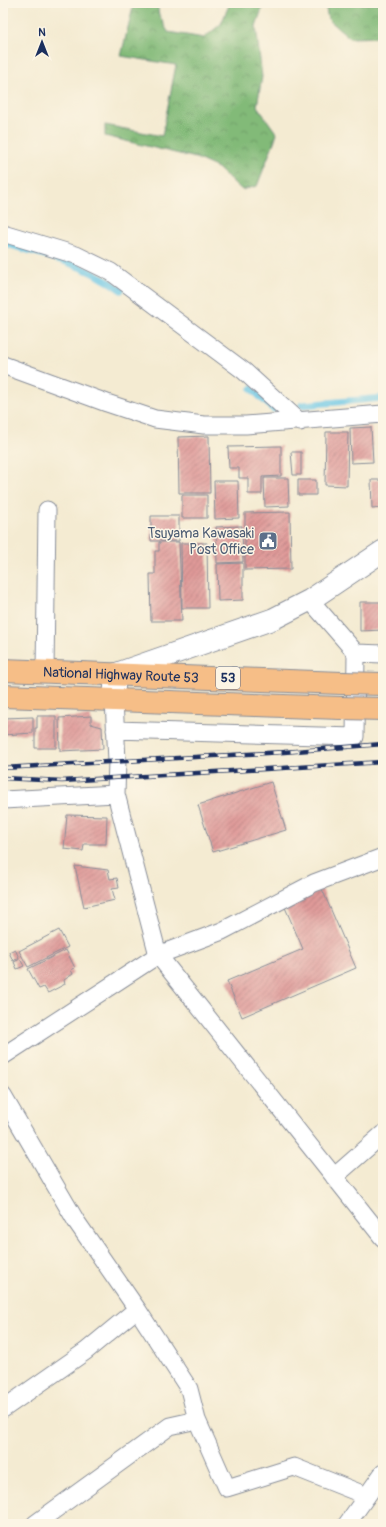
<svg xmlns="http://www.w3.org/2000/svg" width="386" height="1527" font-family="Pangolin,sans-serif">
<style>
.forest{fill:url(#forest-crowns);stroke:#4e746b}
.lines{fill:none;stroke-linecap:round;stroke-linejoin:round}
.stream{stroke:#68c6e6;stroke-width:7}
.building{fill:url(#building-hatch)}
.minor-casing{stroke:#888d98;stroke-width:19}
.tertiary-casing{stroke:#888d98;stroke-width:23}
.trunk-casing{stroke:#888d98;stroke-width:24}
.minor{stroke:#fff;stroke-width:17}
.tertiary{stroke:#fff;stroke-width:21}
.trunk{stroke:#f6be87;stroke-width:22}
.rail-casing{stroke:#1b2f5e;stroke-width:4.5}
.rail{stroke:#fcf5e5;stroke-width:3;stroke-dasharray:9;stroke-linecap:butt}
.trunk-bridge-casing{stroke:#888d98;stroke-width:24;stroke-linecap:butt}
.trunk-bridge{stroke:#f6be87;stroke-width:22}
.labels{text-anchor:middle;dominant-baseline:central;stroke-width:3;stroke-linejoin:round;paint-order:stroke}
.shield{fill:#fcf5e5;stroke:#5e6a86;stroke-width:1}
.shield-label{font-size:13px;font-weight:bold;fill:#1b2f5e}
.service-label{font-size:14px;fill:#4e5e75;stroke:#fcf5e5;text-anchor:end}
.street-label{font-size:14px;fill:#1b2f5e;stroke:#fcf5e5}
</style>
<defs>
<pattern id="forest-crowns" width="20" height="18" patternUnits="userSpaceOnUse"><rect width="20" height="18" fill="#82ba78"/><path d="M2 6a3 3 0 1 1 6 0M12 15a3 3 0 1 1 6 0" fill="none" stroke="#6a9866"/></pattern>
<pattern id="building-hatch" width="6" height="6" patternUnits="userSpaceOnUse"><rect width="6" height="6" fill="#df9998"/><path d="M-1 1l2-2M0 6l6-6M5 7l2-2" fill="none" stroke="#b47d7f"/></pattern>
</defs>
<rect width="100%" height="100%" fill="#fcf5e5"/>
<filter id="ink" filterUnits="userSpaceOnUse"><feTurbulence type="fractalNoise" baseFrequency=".025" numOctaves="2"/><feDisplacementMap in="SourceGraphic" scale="8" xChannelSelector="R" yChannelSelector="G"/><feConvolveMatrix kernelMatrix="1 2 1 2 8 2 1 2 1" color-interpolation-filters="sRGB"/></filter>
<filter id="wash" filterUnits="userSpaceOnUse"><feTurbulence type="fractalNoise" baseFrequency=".012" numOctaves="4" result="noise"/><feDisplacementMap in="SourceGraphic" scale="16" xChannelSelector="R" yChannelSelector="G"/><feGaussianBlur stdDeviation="0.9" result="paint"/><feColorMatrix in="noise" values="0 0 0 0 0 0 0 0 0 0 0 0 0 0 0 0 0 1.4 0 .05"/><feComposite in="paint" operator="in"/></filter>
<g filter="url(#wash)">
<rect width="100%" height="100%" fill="#f4ebd2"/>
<!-- forest -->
<path class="forest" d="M134 3H157L159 15 168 32 204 38 221 24 230 3H264L256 26 262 77 257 106 277 134 257 186 242 190 218 168 196 158 105 136V125L162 136 176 65 121 56Z
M325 3H383V37L350 38 328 19Z"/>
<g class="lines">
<!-- stream -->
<path class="stream" d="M3 243C44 255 86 264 121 290
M252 389 273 409
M302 405 383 398"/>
</g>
<g id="blocks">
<!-- building -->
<path class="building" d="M371 427 373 462 351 463 350 428Z
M326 432H348L347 486 325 485Z
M209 436 210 493H179L178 437Z
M281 446V476L262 477V494H248V478H239V468H229L228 447Z
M291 452H301V475H293Z
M264 478H288L289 506 265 507Z
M298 480H316V495H298Z
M371 480H383V507L372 508Z
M214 481H238L239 518 215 519Z
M182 495H207V518H182Z
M290 512 291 569 245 570V513Z
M151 516H179V541H151Z
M242 526 243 562 217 563 216 527Z
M159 542H179L182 621H151L150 574H155V551H159Z
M181 543H207L208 608H182Z
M243 563V600L218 601 217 564Z
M360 602H383V630L360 631Z
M37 716H56V748H35V728H37Z
M91 716V724L102 727 103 749 60 751 59 718Z
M33 717V733L3 735V718Z
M271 782 286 830 213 852 198 805Z
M67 815 107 816 106 844H84L83 851 64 849Z
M75 866 108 870 110 879 117 878 119 888 112 889 115 900 84 907Z
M322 889 356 968 242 1017 227 981 303 949 284 905Z
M59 930 68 947 28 967 19 951Z
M15 949 19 958 13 961 9 952Z
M66 950 75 968 71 970 73 974 64 980 65 984 48 993 44 987 39 989 28 969Z
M20 959 24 966 17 969 14 962Z"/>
</g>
</g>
<g filter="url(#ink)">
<use href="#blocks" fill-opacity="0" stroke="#888d98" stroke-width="1"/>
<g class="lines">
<!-- minor casing -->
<g class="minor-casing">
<path id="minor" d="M3 233 76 255 111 272 244 371 300 422
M3 365 107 403 155 419 204 425H246L383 414
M310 600 356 653 383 654
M45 672 47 510
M114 700 117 761 116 794 158 955 383 1238
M115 730 355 737 356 653
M3 800 116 794
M3 1056 158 955 222 931 314 883 383 857
M3 1096 76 1221 137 1309 189 1389 197 1420 227 1488 294 1467 367 1496
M334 1177 383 1134
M3 1409 86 1351 137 1309
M35 1524 170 1426 197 1420
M347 1524 383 1473"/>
</g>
<!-- tertiary casing -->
<g class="tertiary-casing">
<path id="tertiary" d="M114 700 115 674 273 619 310 600 383 551"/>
</g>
<!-- trunk casing -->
<g class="trunk-casing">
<g id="trunk">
<path id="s1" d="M3 670 342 683"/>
<path d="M3 696 340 708"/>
</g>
</g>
<!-- minor -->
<use href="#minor" class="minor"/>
<!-- tertiary -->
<use href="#tertiary" class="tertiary"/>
<!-- trunk -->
<use href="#trunk" class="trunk"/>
<!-- rail casing -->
<g class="rail-casing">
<path id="rail" d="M3 768 284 752 383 744
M3 778 62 781 383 762"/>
</g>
<!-- rail -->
<use href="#rail" class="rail"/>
<!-- trunk-bridge casing -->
<g class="trunk-bridge-casing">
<path id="trunk-bridge" d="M342 683 383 684
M340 708 383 709"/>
</g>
<!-- trunk-bridge -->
<use href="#trunk-bridge" class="trunk-bridge"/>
</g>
</g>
<!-- icons -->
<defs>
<g id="civic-square" transform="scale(1)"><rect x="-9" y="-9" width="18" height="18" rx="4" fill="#5c6f8a" stroke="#fcf5e5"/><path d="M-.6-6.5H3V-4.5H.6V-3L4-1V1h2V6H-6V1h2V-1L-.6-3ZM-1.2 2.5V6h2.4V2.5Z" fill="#fff"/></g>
</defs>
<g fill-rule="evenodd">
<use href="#civic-square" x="268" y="541"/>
</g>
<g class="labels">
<!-- shield labels -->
<rect class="shield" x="216" y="667" width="24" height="22" rx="3"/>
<g class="shield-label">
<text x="228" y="678">53</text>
</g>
<!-- service labels -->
<g class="service-label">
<text x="254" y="533">Tsuyama Kawasaki<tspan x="254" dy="16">Post Office</tspan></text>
</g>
<!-- street labels -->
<g class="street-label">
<text stroke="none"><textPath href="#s1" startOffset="118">National Highway Route 53</textPath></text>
</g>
</g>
<!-- margin -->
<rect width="386" height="1527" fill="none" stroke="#fcf5e5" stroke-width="16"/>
<!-- north arrow -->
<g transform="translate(42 42)" stroke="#fcf5e5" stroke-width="3" paint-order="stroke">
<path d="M0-3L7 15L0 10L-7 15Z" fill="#1b2f5e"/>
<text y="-6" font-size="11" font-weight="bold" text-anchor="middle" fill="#1b2f5e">N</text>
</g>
</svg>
